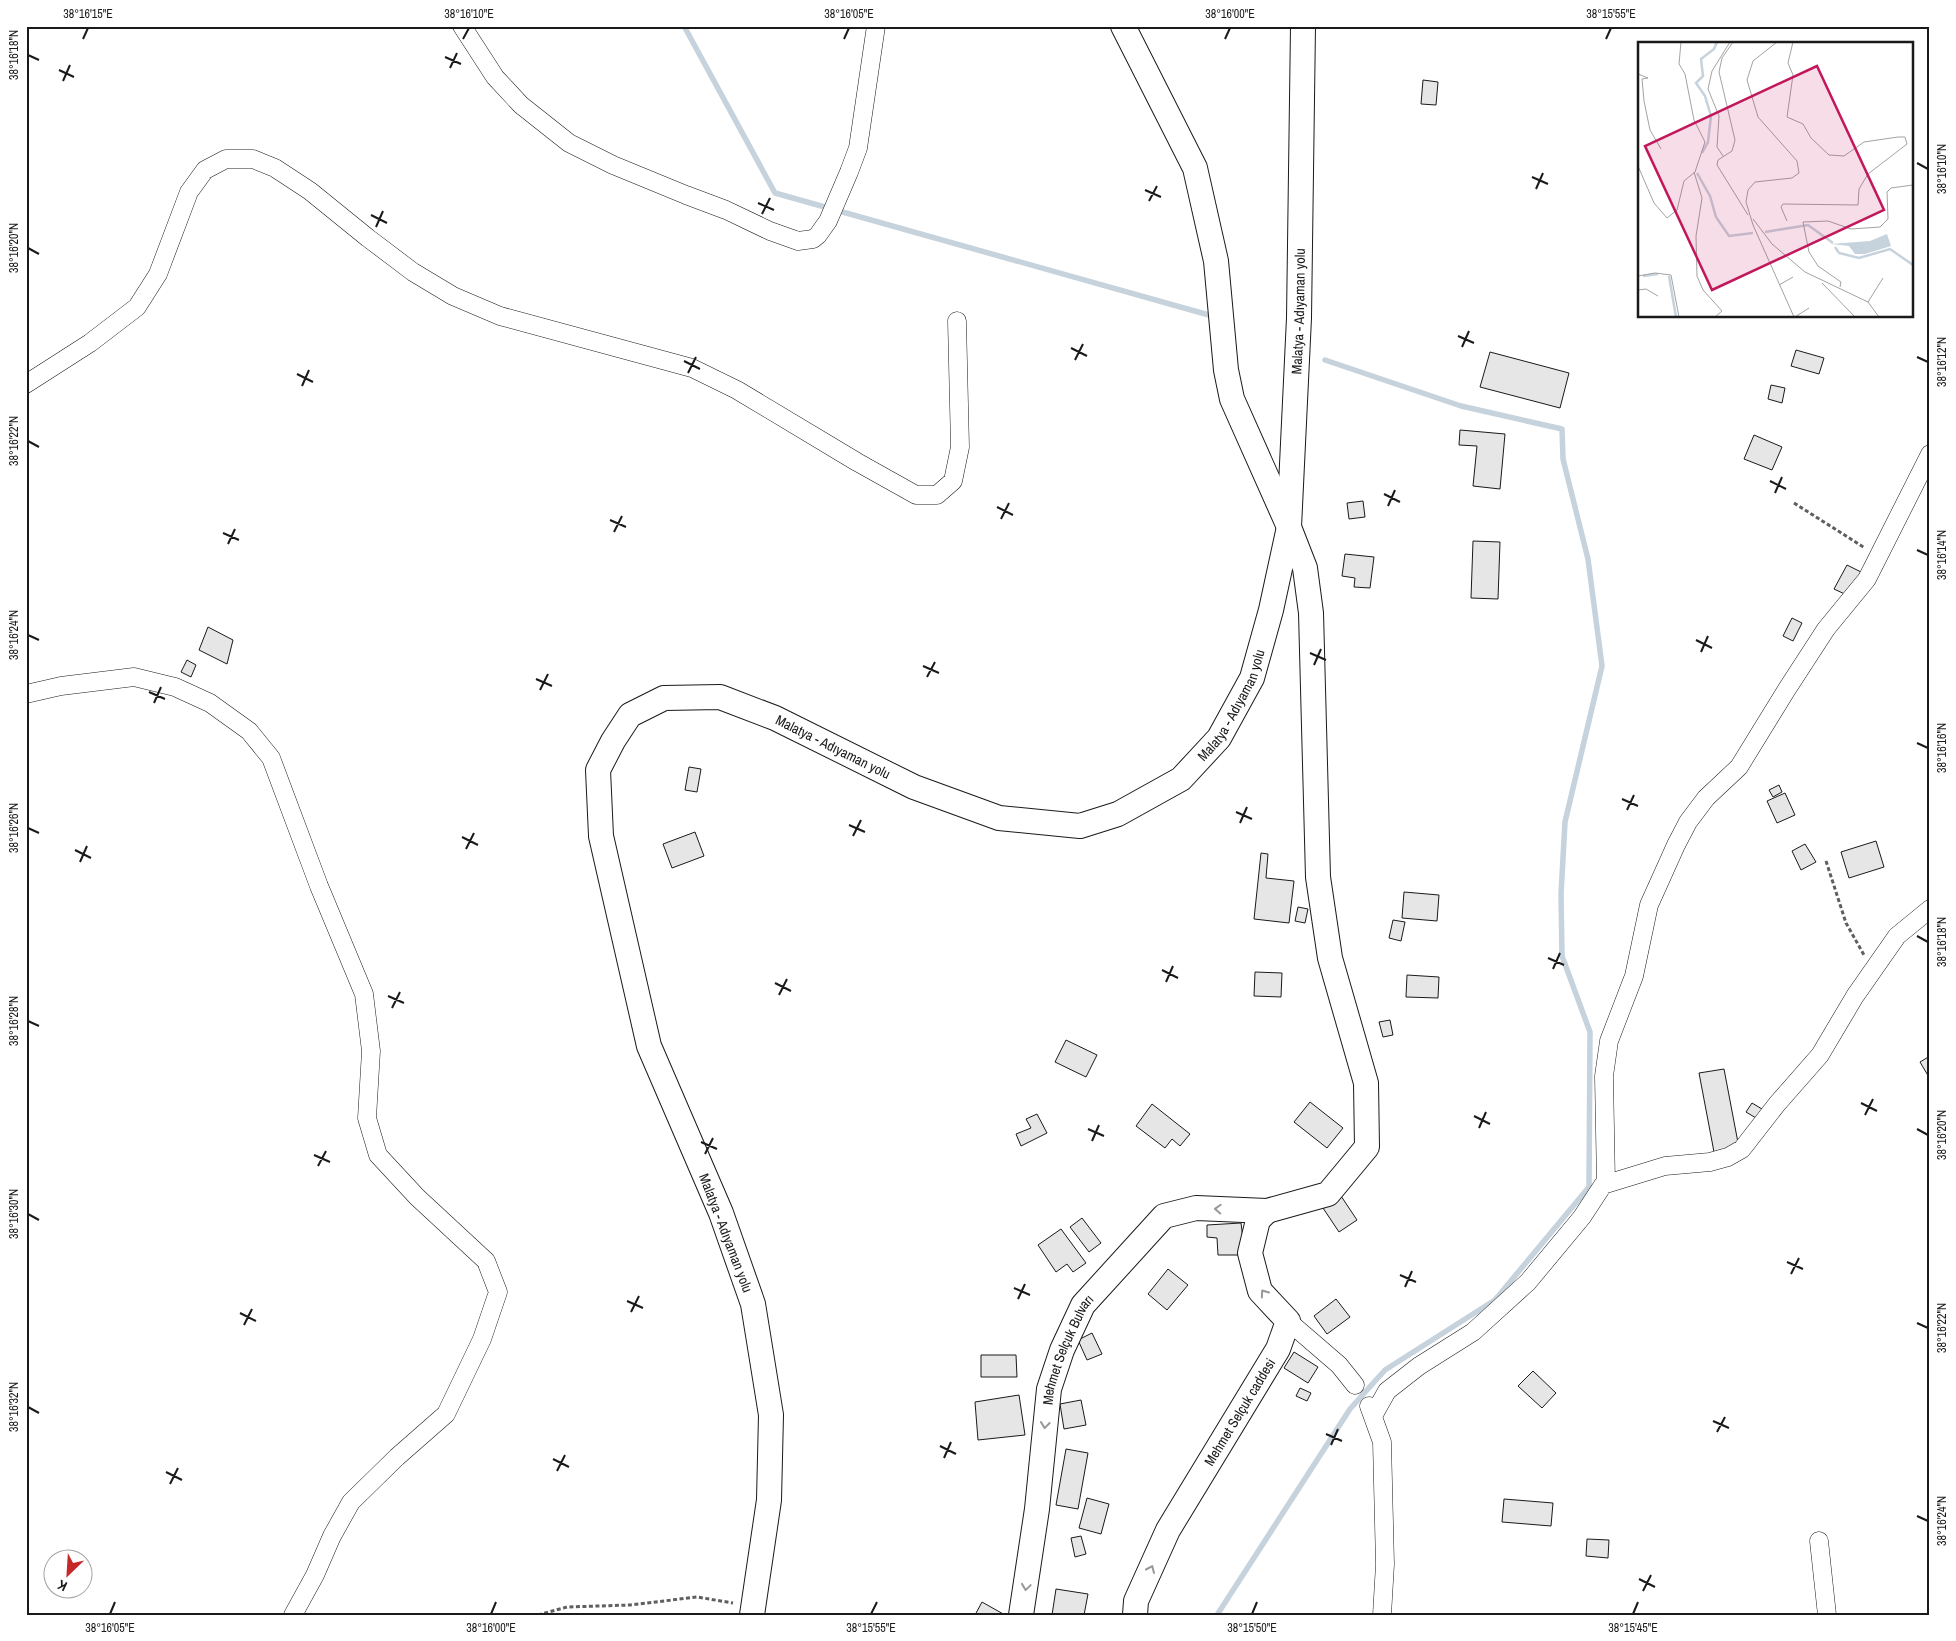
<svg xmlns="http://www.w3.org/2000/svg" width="1956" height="1641" font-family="'Archivo Narrow',sans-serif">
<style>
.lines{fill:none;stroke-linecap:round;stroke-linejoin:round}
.stream{stroke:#c6d2dc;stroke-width:5.5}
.building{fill:#e6e6e6;stroke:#1a1a1a}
.street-casing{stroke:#1a1a1a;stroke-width:19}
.secondary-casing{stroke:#1a1a1a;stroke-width:26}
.path{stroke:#5f5f5f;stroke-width:3;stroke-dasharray:4 2.5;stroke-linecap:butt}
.street{stroke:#fff;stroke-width:18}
.secondary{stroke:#fff;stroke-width:24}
.oneway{stroke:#989898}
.ticks{fill:none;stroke:#1a1a1a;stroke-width:2}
.labels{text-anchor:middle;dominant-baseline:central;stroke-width:4;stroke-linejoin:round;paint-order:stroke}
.street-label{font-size:14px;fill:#1a1a1a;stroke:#fff}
.inset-river{fill:none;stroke:#c6d2dc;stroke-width:2.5}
.inset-road{fill:none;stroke:#a3a3a3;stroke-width:1}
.view{fill:#c2185b;fill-opacity:0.15;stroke:#c2185b;stroke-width:2.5}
.inset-edge{fill:none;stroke:#1a1a1a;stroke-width:2.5}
.neatline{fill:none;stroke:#1a1a1a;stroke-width:2}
.ticks-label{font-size:12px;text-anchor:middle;fill:#1a1a1a}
</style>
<rect width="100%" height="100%" fill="#fff"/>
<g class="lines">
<!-- stream -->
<path class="stream" d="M684 26 775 193 1216 317
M1217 1615 1350 1409 1385 1370 1495 1300 1589 1187 1590 1032 1562 956 1561 894 1565 822 1602 666 1588 559 1563 459 1562 429 1461 406 1325 360"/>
</g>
<!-- building -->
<path class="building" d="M1423 80 1438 82 1436 105 1421 104Z
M1796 350 1824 358 1819 374 1791 366Z
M1490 352 1569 373 1560 408 1480 387Z
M1771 385 1785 388 1782 403 1768 399Z
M1460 430 1505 434 1500 489 1473 486 1477 446 1459 445Z
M1754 435 1782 447 1772 470 1744 459Z
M1363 501 1365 517 1349 519 1347 503Z
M1473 541 1500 542 1498 599 1471 598Z
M1345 554 1374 557 1370 588 1354 587 1355 578 1342 576Z
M1847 565 1861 572 1849 596 1834 589Z
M1792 618 1802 623 1793 641 1783 636Z
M208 627 233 640 227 664 199 650Z
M187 660 196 665 191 677 181 672Z
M689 767 701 769 697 792 685 790Z
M1779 785 1782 792 1773 797 1769 790Z
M1785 793 1795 815 1777 823 1767 801Z
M695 832 704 856 672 868 663 844Z
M1876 841 1884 867 1849 878 1841 852Z
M1805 844 1816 862 1801 870 1792 851Z
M1261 853 1268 854 1266 878 1294 881 1289 923 1254 919Z
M1404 892 1439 895 1437 921 1402 918Z
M1298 907 1308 909 1305 923 1295 921Z
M1393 920 1405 922 1401 941 1389 938Z
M1255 972 1282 973 1281 997 1254 996Z
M1407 975 1439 977 1438 998 1406 997Z
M1390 1020 1393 1035 1383 1037 1379 1022Z
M1066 1040 1097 1055 1086 1077 1055 1062Z
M1930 1056V1079L1920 1062Z
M1724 1069 1739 1148 1714 1152 1699 1073Z
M1310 1102 1343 1128 1327 1148 1294 1122Z
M1752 1103 1762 1109 1756 1118 1746 1112Z
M1152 1104 1190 1134 1180 1146 1172 1139 1165 1148 1136 1126Z
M1037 1114 1047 1133 1021 1146 1016 1134 1031 1128 1026 1119Z
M1341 1196 1357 1220 1339 1232 1323 1208Z
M1082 1218 1101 1243 1089 1252 1070 1227Z
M1241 1223 1245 1255H1218L1217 1238 1207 1237V1225Z
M1061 1229 1086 1263 1073 1272 1067 1264 1056 1272 1038 1245Z
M1168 1269 1188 1285 1167 1310 1148 1294Z
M1336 1299 1350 1317 1327 1334 1314 1316Z
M1092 1333 1102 1354 1087 1360 1078 1340Z
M1294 1352 1318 1367 1308 1383 1284 1368Z
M981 1355H1016L1017 1377H981Z
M1533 1371 1556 1393 1542 1408 1518 1386Z
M1300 1388 1311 1393 1307 1401 1296 1396Z
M1019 1395 1025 1435 978 1440 975 1402Z
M1081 1400 1086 1425 1064 1429 1060 1404Z
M1066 1449 1088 1453 1078 1509 1056 1505Z
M1087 1498 1109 1504 1101 1534 1079 1528Z
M1504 1499 1553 1503 1551 1526 1502 1522Z
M1081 1536 1086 1554 1075 1557 1071 1538Z
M1587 1539 1609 1540 1608 1558 1586 1556Z
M1056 1589 1088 1594 1084 1615H1052Z
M982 1602 1005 1615H975Z"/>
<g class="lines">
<!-- street casing -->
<g class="street-casing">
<path id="street" d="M462 26 495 77 521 105 569 143 613 165 686 195 726 210 770 231 798 241 813 239 818 235 828 221 849 172 858 148 876 26
M26 384 90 343 137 307 158 274 189 192 205 170 226 159H253L275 168 310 191 368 238 413 272 453 296 500 316 692 368 737 390 857 462 916 495H937L953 481 960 447 957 321
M26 694 61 686 134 677 175 687 210 703 249 731 271 758 319 886 364 994 371 1051 367 1118 378 1155 417 1197 486 1261 498 1292 482 1339 446 1414 397 1457 351 1502 332 1536 315 1575 293 1615
M1606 1184 1604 1076 1609 1041 1634 976 1649 905 1676 845 1688 822 1706 798 1739 767 1787 689 1826 629 1867 579 1930 454
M1288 1321 1339 1365 1355 1385
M1369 1406 1382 1442 1385 1564 1382 1615
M1373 1416 1387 1391 1419 1366 1473 1332 1528 1282 1582 1217 1603 1185 1665 1166 1710 1162 1728 1157 1742 1149 1777 1104 1820 1055 1855 996 1897 936 1930 909
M1819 1541 1827 1615"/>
</g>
<!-- secondary casing -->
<g class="secondary-casing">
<g id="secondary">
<path id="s1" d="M752 1615 769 1500 771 1415 753 1304 721 1213 649 1046 601 836 598 770 613 741 630 715 664 698 720 697 775 718 914 787 999 818 1080 826 1118 814 1181 779 1219 738 1252 678 1271 610 1289 527 1299 318 1303 26"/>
<path id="s2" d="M1021 1615 1037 1509 1049 1389 1062 1350 1083 1305 1164 1216 1196 1208 1267 1211 1328 1194 1367 1147 1366 1083 1330 958 1318 877 1311 613 1305 568 1289 527 1232 399 1226 370 1216 261 1195 168 1123 26"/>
<path id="s3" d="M1135 1615 1136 1601 1168 1530 1278 1349 1288 1321 1260 1291 1250 1253 1258 1220 1267 1211"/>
</g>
</g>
<!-- path -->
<path class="path" d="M1794 503 1865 548
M1826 861 1846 923 1864 955
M538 1615 567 1607 630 1605 697 1597 733 1603"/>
<!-- street -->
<use href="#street" class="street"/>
<!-- secondary -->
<use href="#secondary" class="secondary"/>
</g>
<!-- one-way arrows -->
<defs><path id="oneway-chevron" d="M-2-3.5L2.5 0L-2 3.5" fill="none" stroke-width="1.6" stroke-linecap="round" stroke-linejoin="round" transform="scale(1.25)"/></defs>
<g class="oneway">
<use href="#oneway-chevron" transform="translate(1218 1209) rotate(-177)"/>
<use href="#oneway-chevron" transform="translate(1264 1293) rotate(-125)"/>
<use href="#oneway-chevron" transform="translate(1045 1425) rotate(96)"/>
<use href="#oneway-chevron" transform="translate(1151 1569) rotate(-66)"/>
<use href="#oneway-chevron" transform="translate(1026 1587) rotate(98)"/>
</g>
<!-- ticks -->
<path class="ticks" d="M83 39 88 28M463 39 469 28M844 39 849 28M1225 39 1230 28M1606 39 1611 28M28 55 39 60M445 57 461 64M450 68 457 53M59 70 74 77M63 81 70 65M1917 163 1928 169M1532 177 1548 184M1536 189 1543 173M1145 190 1161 197M1149 201 1157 186M758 203 774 210M762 214 770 198M371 215 387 223M376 227 383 211M28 248 39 254M1458 336 1474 343M1462 347 1469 331M1071 348 1087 356M1917 357 1928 362M1075 360 1083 344M684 361 700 369M688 373 696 357M297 374 313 382M302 386 309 370M28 441 39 447M1770 481 1786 489M1775 493 1782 477M1384 494 1400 502M1388 506 1395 490M997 507 1013 515M1001 519 1009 503M610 520 626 527M614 532 622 516M223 533 239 540M228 544 235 529M1917 550 1928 555M28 635 39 640M1696 640 1712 648M1701 652 1708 636M1310 653 1326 660M1314 665 1321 649M923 666 939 673M927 677 935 662M536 679 552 686M540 690 548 674M149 692 165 699M154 703 161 687M1917 743 1928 748M1622 799 1638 806M1627 810 1634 795M1236 812 1252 819M1240 823 1247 807M849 825 865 832M28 828 39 833M853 836 861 820M462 837 478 845M466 849 474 833M75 850 91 858M80 862 87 846M1917 936 1928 942M1548 958 1564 965M1553 969 1560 953M1162 970 1178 978M1166 982 1173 966M775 983 791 991M779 995 787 979M388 996 404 1003M392 1008 400 992M28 1021 39 1026M1861 1103 1877 1111M1865 1115 1873 1099M1474 1116 1490 1124M1479 1128 1486 1112M1088 1129 1104 1136M1917 1129 1928 1135M1092 1141 1099 1125M701 1142 717 1149M705 1154 713 1138M314 1155 330 1162M318 1166 326 1151M28 1214 39 1220M1787 1262 1803 1269M1791 1274 1799 1258M1400 1275 1416 1282M1405 1287 1412 1271M1014 1288 1030 1295M1018 1299 1025 1284M627 1301 643 1308M631 1312 639 1296M240 1313 256 1321M1917 1323 1928 1328M244 1325 252 1309M28 1407 39 1413M1713 1421 1729 1428M1717 1432 1725 1417M1326 1434 1342 1441M1331 1445 1338 1429M940 1446 956 1454M944 1458 951 1442M553 1459 569 1467M557 1471 565 1455M166 1472 182 1480M170 1484 178 1468M1917 1516 1928 1521M1639 1579 1655 1587M1643 1591 1651 1575M110 1614 115 1602M491 1614 496 1602M871 1614 877 1602M1252 1614 1257 1602M1633 1614 1638 1602"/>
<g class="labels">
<!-- street labels -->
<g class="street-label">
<text stroke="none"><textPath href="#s1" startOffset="2025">Malatya - Adıyaman yolu</textPath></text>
<text stroke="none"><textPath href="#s1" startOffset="1620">Malatya - Adıyaman yolu</textPath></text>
<text stroke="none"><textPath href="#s1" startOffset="1155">Malatya - Adıyaman yolu</textPath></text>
<text transform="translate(726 1233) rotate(69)">Malatya - Adıyaman yolu</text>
<text stroke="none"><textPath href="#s2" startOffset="271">Mehmet Selçuk Bulvarı</textPath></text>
<text stroke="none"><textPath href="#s3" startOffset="230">Mehmet Selçuk caddesi</textPath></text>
</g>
</g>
<!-- overview -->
<g transform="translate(1638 42)">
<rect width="275" height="275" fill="#fff"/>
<path d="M249 192 253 204 227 212H217L211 204 193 202 232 199Z" fill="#c6d2dc"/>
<path class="inset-river" d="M64 111 70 100 73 74 67 54 58 41 65 34 63 17 76 7 79 0M59 131 72 154 78 175 91 194 115 191M127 190 170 183 195 201M197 205 201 211 221 216 252 207 275 223M5 234 20 232M31 234 38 275"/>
<path class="inset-road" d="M43 0 41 22 47 32 56 78 67 100M95 0 84 16 81 30 97 98 94 109 80 118 79 123 110 173M139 0 115 19 109 38 120 75 159 119 161 131 154 136 117 140 110 148 108 160 115 183 156 275M0 32 10 36 4 37 6 59 12 88 23 107M85 114 79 105 81 74 70 47 74 29 92 0M0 124 16 161 29 176 39 168 46 139 57 130 67 100M56 130 64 156 58 194 59 234 65 248 84 269 77 275M115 177 134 202 167 230 230 260 241 275M149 179 143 165 145 162 220 163 221 147 230 132 269 102 267 95H260L226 100 206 114 191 113 173 96 165 82 149 75 155 33 150 21 155 0M0 234 17 231 33 233 41 275M184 241 217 275M141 243 155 235M202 245 203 240 180 224 171 210 165 180 190 179 213 187 242 185 250 177 249 150 253 146 275 143M0 248 8 247 20 254M230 260 245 236M157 275 171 266"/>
<path class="view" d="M179 24 246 168 74 248 7 104Z"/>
<rect width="275" height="275" class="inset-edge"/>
</g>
<!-- border -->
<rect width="1956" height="1641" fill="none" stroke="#ffffff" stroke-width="55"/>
<!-- north arrow -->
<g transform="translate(68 1574) rotate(205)"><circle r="24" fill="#ffffff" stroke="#a3a3a3"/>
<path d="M0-4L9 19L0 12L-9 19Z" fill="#c62828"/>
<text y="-8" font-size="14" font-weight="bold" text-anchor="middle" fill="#1a1a1a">K</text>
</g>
<rect x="28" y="28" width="1900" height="1586" class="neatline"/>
<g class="ticks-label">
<text x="88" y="18">38°16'15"E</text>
<text x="469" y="18">38°16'10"E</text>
<text x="849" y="18">38°16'05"E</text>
<text x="1230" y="18">38°16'00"E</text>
<text x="1611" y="18">38°15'55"E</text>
<text transform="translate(14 55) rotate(-90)" y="4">38°16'18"N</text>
<text transform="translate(1942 169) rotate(-90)" y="4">38°16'10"N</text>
<text transform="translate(14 248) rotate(-90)" y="4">38°16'20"N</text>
<text transform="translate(1942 362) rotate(-90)" y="4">38°16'12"N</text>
<text transform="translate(14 441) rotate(-90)" y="4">38°16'22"N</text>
<text transform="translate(1942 555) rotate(-90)" y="4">38°16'14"N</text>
<text transform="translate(14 635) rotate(-90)" y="4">38°16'24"N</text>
<text transform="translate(1942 748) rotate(-90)" y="4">38°16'16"N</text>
<text transform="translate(14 828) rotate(-90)" y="4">38°16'26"N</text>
<text transform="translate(1942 942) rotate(-90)" y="4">38°16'18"N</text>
<text transform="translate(14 1021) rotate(-90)" y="4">38°16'28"N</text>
<text transform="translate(1942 1135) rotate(-90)" y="4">38°16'20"N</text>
<text transform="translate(14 1214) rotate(-90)" y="4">38°16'30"N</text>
<text transform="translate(1942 1328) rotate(-90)" y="4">38°16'22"N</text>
<text transform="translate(14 1407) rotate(-90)" y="4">38°16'32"N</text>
<text transform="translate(1942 1521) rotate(-90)" y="4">38°16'24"N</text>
<text x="110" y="1632">38°16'05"E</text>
<text x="491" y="1632">38°16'00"E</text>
<text x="871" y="1632">38°15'55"E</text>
<text x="1252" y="1632">38°15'50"E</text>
<text x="1633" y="1632">38°15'45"E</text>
</g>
</svg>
